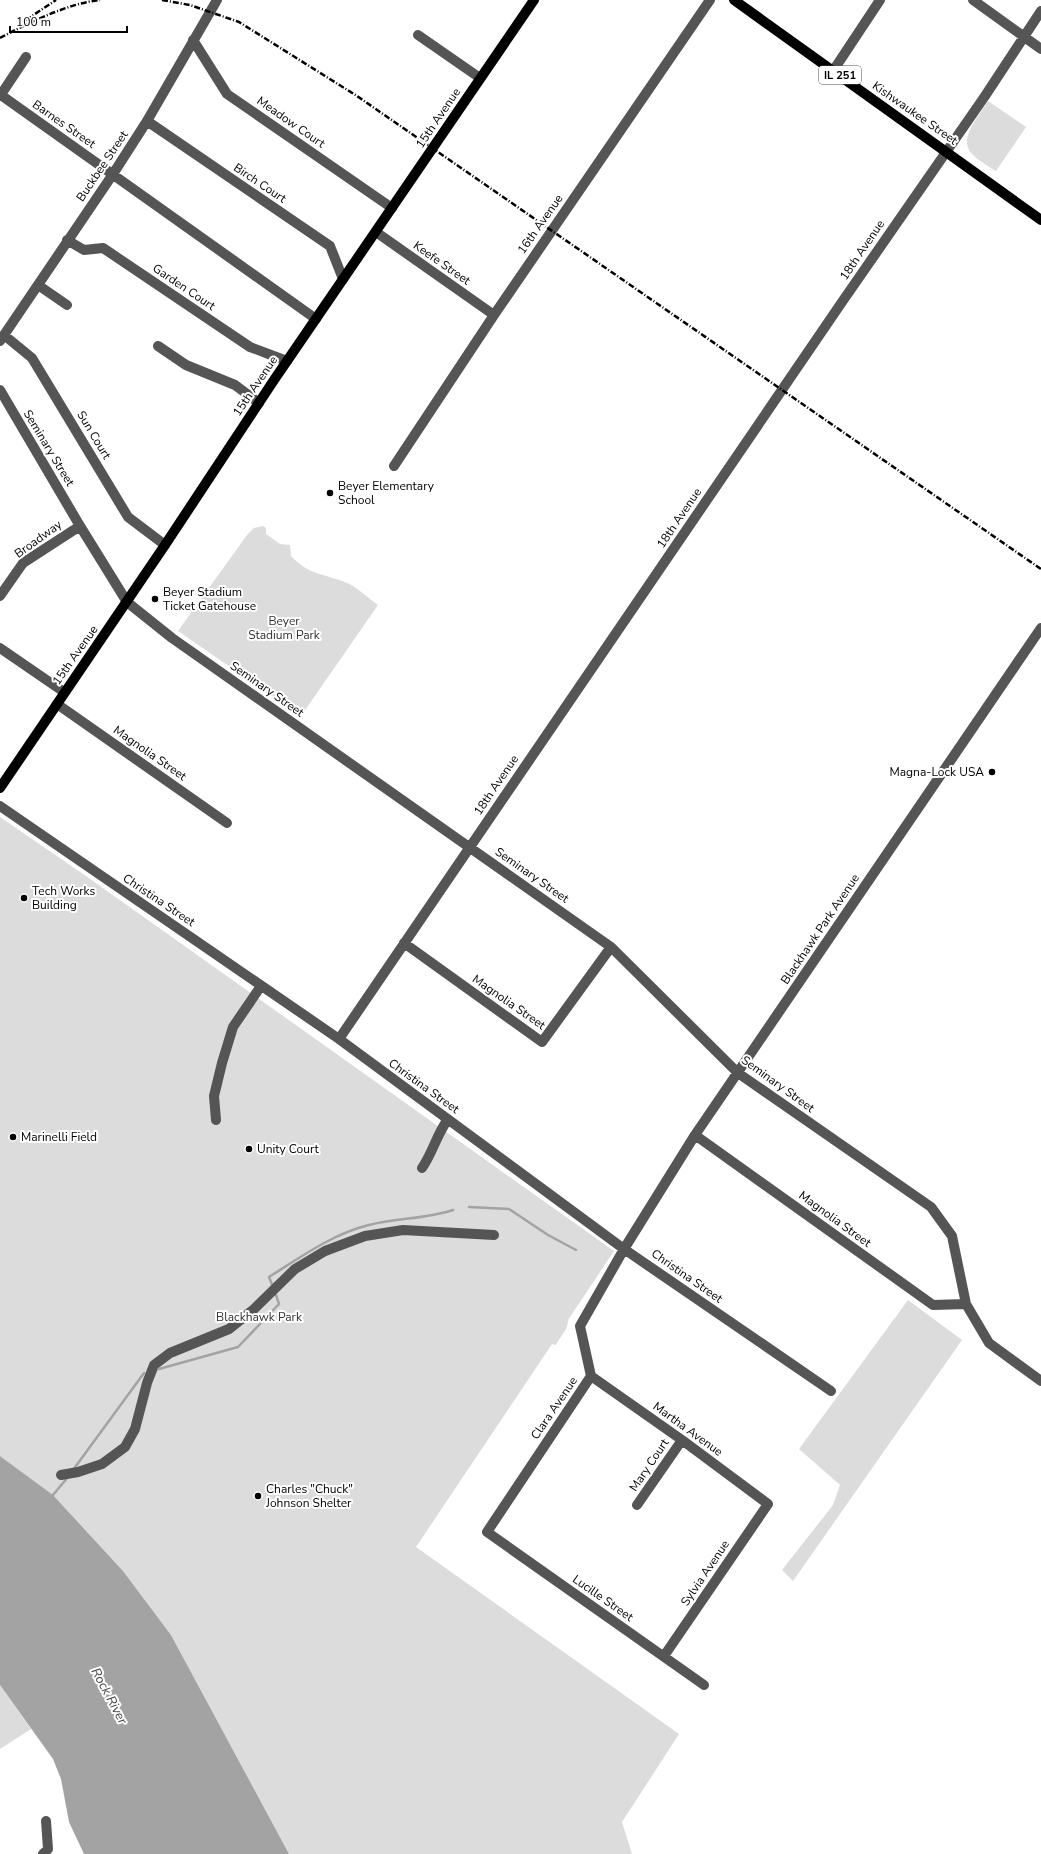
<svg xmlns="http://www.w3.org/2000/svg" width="1041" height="1854" font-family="'Nunito Sans',sans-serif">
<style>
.green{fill:#dcdcdc}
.water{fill:#a3a3a3}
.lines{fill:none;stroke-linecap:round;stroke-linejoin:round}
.stream{stroke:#a3a3a3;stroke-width:2.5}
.minor{stroke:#555;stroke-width:10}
.major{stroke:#000;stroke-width:10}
.rail{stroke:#000;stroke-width:2.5;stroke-dasharray:6 2 1 2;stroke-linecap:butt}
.poi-dot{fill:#000;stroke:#fff;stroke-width:1.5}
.labels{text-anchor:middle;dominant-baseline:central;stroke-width:4;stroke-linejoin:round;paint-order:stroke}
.shield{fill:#fff;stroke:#4c4c4c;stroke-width:1}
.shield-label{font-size:11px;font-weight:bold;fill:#000}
.street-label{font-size:12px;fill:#000;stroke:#fff}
.poi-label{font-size:12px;fill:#000;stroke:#fff;text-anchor:start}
.park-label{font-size:12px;fill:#333;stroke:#fff}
.water-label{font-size:13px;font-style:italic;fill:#444;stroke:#fff}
</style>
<rect width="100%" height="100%" fill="#fff"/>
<!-- green -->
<path class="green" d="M988 101 1026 127 996 171C988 166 979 161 972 154 957 139 980 115 988 101Z
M263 526 266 528V534L280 544 290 545 291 556C310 576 323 573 347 583 358 588 368 598 378 605L301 716 178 631 247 535 254 528Z
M0 817 86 876 614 1251 568 1320C568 1331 560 1336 556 1345L552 1344 416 1547 679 1734 622 1822 632 1854H289L171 1635 123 1571 53 1495 0 1456Z
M908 1300 962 1340 793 1581 782 1570 833 1505 840 1485 799 1449Z
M0 1685 31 1729 0 1749Z"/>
<!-- water -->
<path class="water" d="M0 1456 53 1495 123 1571 171 1635 289 1854H84L69 1822 61 1779 53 1759 0 1685Z"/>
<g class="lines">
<!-- stream -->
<path class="stream" d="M469 1207 509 1209 548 1235 576 1250
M273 1287 269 1277C301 1257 332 1234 369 1225 397 1218 426 1219 453 1210
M159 1369 238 1347 279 1304 275 1292
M73 1470 144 1373
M53 1495 68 1477"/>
<!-- minor -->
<path class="minor" d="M973 0 1041 49
M418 35 480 78
M193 40 227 94 392 208
M833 71 880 0
M1 95 316 319
M0 96 26 57
M147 121 330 246 343 279
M376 232 494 315
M67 240 84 250 103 248 250 347 287 361
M38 285 67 305
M4 335 32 358 128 517 165 545
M0 341 113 174 147 121 217 0
M158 346 186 365 235 385 259 403
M0 390 80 526 127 602 172 638 611 947 738 1073 931 1207 952 1236 966 1304 989 1343 1041 1381
M394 466 494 315 710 0
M0 596 23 563 80 526
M0 648 64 692
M57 704 227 823
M0 806 339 1039 624 1249 831 1391
M404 943 542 1042 611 947
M339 1039 842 302 985 96 1041 11
M216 1120 214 1096 222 1063 233 1027 261 986
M695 1135 933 1305 966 1304
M422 1168C433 1152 436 1136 448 1119
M591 1376 682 1440 768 1504 664 1656
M61 1475 78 1472 102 1464 125 1447 135 1429 147 1383 154 1365 170 1353 229 1329 253 1310 295 1269 325 1251 365 1236 403 1230 494 1235
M637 1505 682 1440
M704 1685 487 1532 591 1376 580 1326 624 1249 695 1135 1041 628
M43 1854 48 1849 46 1821"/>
<!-- major -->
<path class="major" d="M734 0 1041 220
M0 788 165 545 274 380 534 0"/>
<!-- rail -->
<path class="rail" d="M162 0 190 5 239 22 357 96 1041 569
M26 20 56 0
M0 38C28 23 69 3 100 0"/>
</g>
<!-- markers -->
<g class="poi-dot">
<circle cx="330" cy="493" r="4"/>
<circle cx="155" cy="599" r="4"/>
<circle cx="992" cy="772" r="4"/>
<circle cx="24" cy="898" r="4"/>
<circle cx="13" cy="1137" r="4"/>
<circle cx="249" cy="1149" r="4"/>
<circle cx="258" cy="1496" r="4"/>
</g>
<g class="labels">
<!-- shield labels -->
<rect class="shield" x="819" y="66" width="42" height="18" rx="3"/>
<g class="shield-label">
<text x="840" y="75">IL 251</text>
</g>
<!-- street labels -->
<g class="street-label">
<text transform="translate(915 113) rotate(35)">Kishwaukee Street</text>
<text transform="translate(438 118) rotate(-56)">15th Avenue</text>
<text transform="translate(291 122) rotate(35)">Meadow Court</text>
<text transform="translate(64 124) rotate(35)">Barnes Street</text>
<text transform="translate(102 166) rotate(-56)">Buckbee Street</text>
<text transform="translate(260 183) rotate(34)">Birch Court</text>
<text transform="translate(540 224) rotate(-55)">16th Avenue</text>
<text transform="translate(862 250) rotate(-56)">18th Avenue</text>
<text transform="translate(442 263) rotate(35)">Keefe Street</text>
<text transform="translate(184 287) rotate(34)">Garden Court</text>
<text transform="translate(255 386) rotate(-56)">15th Avenue</text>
<text transform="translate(94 435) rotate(59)">Sun Court</text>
<text transform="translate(49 448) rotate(59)">Seminary Street</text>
<text transform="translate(679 518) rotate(-56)">18th Avenue</text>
<text transform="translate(38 539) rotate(-36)">Broadway</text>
<text transform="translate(75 655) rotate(-55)">15th Avenue</text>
<text transform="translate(267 689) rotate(35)">Seminary Street</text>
<text transform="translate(150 753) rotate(35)">Magnolia Street</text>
<text transform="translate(496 785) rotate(-56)">18th Avenue</text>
<text transform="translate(532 875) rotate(35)">Seminary Street</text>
<text transform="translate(159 900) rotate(34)">Christina Street</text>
<text transform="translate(820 929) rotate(-56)">Blackhawk Park Avenue</text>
<text transform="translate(509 1002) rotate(35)">Magnolia Street</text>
<text transform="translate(778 1084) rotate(36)">Seminary Street</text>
<text transform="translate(424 1086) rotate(36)">Christina Street</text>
<text transform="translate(835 1219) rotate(36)">Magnolia Street</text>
<text transform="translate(687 1276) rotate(35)">Christina Street</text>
<text transform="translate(554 1408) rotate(-56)">Clara Avenue</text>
<text transform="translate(688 1429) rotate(36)">Martha Avenue</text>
<text transform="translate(649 1465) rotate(-56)">Mary Court</text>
<text transform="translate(705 1573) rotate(-56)">Sylvia Avenue</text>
<text transform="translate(603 1598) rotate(35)">Lucille Street</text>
</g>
<!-- poi labels -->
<g class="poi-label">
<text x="338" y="486">Beyer Elementary<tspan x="338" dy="14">School</tspan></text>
<text x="163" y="592">Beyer Stadium<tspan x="163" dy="14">Ticket Gatehouse</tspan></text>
<text x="984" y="772" text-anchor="end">Magna-Lock USA</text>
<text x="32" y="891">Tech Works<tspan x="32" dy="14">Building</tspan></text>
<text x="21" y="1137">Marinelli Field</text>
<text x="257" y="1149">Unity Court</text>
<text x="266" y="1489">Charles "Chuck"<tspan x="266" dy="14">Johnson Shelter</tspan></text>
</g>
<!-- park labels -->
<g class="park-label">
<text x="284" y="621">Beyer<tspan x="284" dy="14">Stadium Park</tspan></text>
<text x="259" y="1317">Blackhawk Park</text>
</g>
<!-- water labels -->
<g class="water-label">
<text transform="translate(109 1696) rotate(62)">Rock River</text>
</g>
</g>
<!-- scale -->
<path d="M10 26v6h117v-6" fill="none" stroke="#000000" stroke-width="2"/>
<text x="16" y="26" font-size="12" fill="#000000" stroke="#ffffff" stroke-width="3" paint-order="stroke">100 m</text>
</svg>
